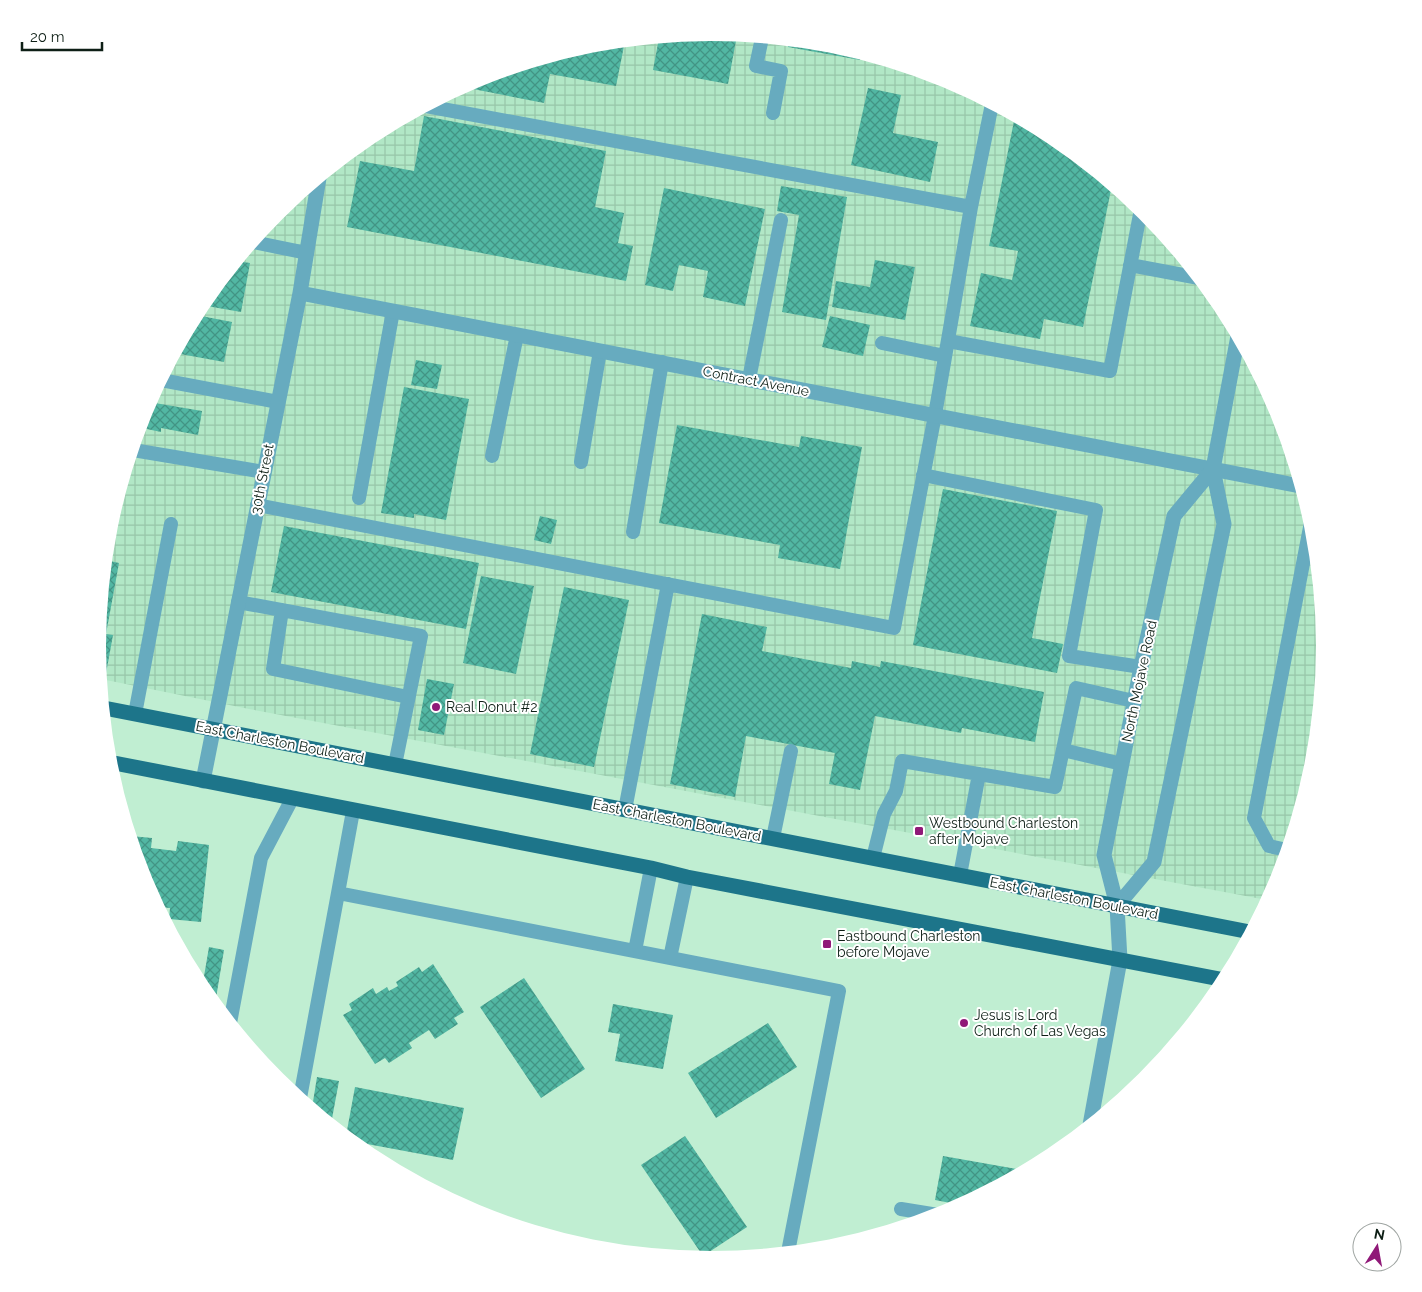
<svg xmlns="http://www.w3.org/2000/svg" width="1422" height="1292" font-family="Raleway,sans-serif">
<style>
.industrial{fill:url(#industrial-grid)}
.building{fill:url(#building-cross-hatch)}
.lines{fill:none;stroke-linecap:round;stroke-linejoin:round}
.service{stroke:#67abbf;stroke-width:14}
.minor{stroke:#67abbf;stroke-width:15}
.tertiary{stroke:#67abbf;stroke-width:15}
.primary{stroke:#1d758a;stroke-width:15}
.poi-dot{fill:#901978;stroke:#fff;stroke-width:2}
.labels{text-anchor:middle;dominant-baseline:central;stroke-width:4;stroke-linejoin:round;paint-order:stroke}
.street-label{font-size:14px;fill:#0e1f16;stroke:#fff}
.poi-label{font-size:14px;fill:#0e1f16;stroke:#fff;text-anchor:start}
</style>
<defs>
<pattern id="industrial-grid" width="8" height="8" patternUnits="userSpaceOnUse" patternTransform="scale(1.25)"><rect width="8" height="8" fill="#b1e7c6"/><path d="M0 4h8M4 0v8" fill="none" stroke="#97c6a9"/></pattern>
<pattern id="building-cross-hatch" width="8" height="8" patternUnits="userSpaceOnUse" patternTransform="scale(1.25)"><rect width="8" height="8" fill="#52b7a3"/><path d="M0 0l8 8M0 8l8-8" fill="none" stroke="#429484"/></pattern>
</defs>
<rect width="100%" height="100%" fill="#c0eed2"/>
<!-- industrial -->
<path class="industrial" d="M711 33 831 44 946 79 1052 136 1145 212 1221 305 1278 411 1313 527 1324 646 1313 766 1278 881 1267 900 249 709 101 679 98 646 109 526 144 411 201 305 277 212 370 136 476 79 592 44Z"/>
<!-- building -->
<path class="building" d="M711 33 737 35 728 84 653 70 659 38Z
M789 40 831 44 861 54 860 60 788 47Z
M625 41 616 86 550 74 544 103 473 89 475 80 476 79 592 44Z
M868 88 901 95 893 133 938 142 930 182 851 165Z
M424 116 606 151 595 207 624 213 618 243 633 246 626 281 347 227 360 161 414 171Z
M1015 116 1052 136 1112 185 1083 327 1044 319 1040 339 970 326 981 273 1012 280 1018 251 989 246Z
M781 186 847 197 826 320 782 312 799 215 777 211Z
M664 188 765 209 745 306 703 297 708 271 679 265 673 291 645 285Z
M875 260 915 267 905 320 832 307 836 281 870 287Z
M237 261 250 263 241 312 201 305Z
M196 315 232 322 224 362 175 353Z
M830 316 870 325 863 356 822 347Z
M416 360 442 365 437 389 411 385Z
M404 387 469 399 446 520 414 514V518L381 513Z
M149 402 202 411 198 435 161 428V432L142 428 145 410Z
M677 425 799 447 801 436 862 447 840 569 778 558 780 545 659 523Z
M943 489 1057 511 1032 638 1063 644 1057 673 913 645Z
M540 516 557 520 551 544 534 540Z
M284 526 479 563 466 629 271 592Z
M106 560 119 563 106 634 113 635 105 679 101 678 98 646Z
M481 576 534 586 516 674 463 663Z
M564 587 629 600 594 767 530 754Z
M702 614 767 627 762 651 851 668 852 661 880 667 881 661 1044 692 1035 742 962 728 961 733 875 716 860 790 829 784 835 753 746 736 735 797 670 784Z
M427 679 454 684 444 735 418 730Z
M131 836 152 838 151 848 176 851 178 841 209 845 201 922 169 919 170 908 158 907 144 881Z
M209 947 224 950 215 1004 202 988Z
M433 964 464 1012 454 1018 458 1024 435 1039 429 1030 409 1043 412 1048 389 1063 385 1058 375 1064 343 1015 352 1010 349 1004 373 988 376 994 387 987 389 991 398 986 396 982 419 967 422 972Z
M524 978 585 1069 541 1098 480 1007Z
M613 1004 673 1015 663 1069 615 1061 620 1034 608 1032Z
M768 1023 797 1067 716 1118 688 1073Z
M317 1077 339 1081 331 1124 312 1108Z
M355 1087 464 1108 453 1160 351 1141 346 1136Z
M685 1136 747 1227 703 1256 641 1165Z
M943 1156 1022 1170V1172L961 1205 935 1200Z"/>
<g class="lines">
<!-- service -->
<path class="service" d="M762 38 756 66 781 71 773 113
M426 106 971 207
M253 242 307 253
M1130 265 1199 278
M948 341 1110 371 1141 209
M882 343 945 356
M749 379 781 220
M161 380 278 402
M133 450 264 472
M492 456 517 335
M581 462 600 351
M923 475 1096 510 1069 656 1141 667
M359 498 393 311
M257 505 894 628 935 415 971 207 992 104
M633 532 662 362
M238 602 421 636 395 765
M282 610 273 669 408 697
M135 714 171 524
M1063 750 1122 764
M625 810 668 584
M773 838 791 751
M1287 850 1269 846 1254 818 1311 522
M873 858 884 814 896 791 902 761 1055 787 1076 688 1134 701
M960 875 979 774
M338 893 353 811
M635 951 651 868
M670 958 687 877
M230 1023 261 858 292 799
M300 1098 338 893 839 991 788 1252
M901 1209 938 1215"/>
<!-- minor -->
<path class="minor" d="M300 293 1300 486
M203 781 300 293 319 178"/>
<!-- tertiary -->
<path class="tertiary" d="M1117 906 1154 862 1176 757 1224 524 1213 469 1238 336
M1090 1125 1120 960 1117 906 1104 855 1141 667 1174 516 1213 469"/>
<!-- primary -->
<path class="primary" d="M104 708 1250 932
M109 762 651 868 687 877 1225 980"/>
</g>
<!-- markers -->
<g class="poi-dot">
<circle cx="436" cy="707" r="5"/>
<rect x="914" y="826" width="10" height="10" rx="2.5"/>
<rect x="822" y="939" width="10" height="10" rx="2.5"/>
<circle cx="964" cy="1023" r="5"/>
</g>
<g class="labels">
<!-- street labels -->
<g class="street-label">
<text transform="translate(756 381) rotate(11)">Contract Avenue</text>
<text transform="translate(262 479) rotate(-79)">30th Street</text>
<text transform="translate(1139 681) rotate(-78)">North Mojave Road</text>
<text transform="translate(280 742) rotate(11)">East Charleston Boulevard</text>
<text transform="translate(677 820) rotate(11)">East Charleston Boulevard</text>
<text transform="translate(1074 898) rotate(11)">East Charleston Boulevard</text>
</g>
<!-- poi labels -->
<g class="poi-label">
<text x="446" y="707">Real Donut #2</text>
<text x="929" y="823">Westbound Charleston<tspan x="929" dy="16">after Mojave</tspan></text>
<text x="837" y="936">Eastbound Charleston<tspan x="837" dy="16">before Mojave</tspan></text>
<text x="974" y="1015">Jesus is Lord<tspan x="974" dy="16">Church of Las Vegas</tspan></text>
</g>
</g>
<!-- crop -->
<path d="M0 0H1422V1292H0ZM106 646a605 605 0 1 1 1210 0a605 605 0 1 1-1210 0Z" fill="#fff" fill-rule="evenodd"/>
<!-- north arrow -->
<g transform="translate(1377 1247) rotate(11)"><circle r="24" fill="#ffffff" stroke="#9fa5a2"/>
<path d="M0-4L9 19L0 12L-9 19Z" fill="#901978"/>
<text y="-8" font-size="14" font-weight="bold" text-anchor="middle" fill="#0e1f16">N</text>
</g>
<!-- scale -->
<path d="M22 42v8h80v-8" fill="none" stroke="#0e1f16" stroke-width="2.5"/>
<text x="30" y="42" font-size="15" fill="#0e1f16" stroke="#ffffff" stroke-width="4" paint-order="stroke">20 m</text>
</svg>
